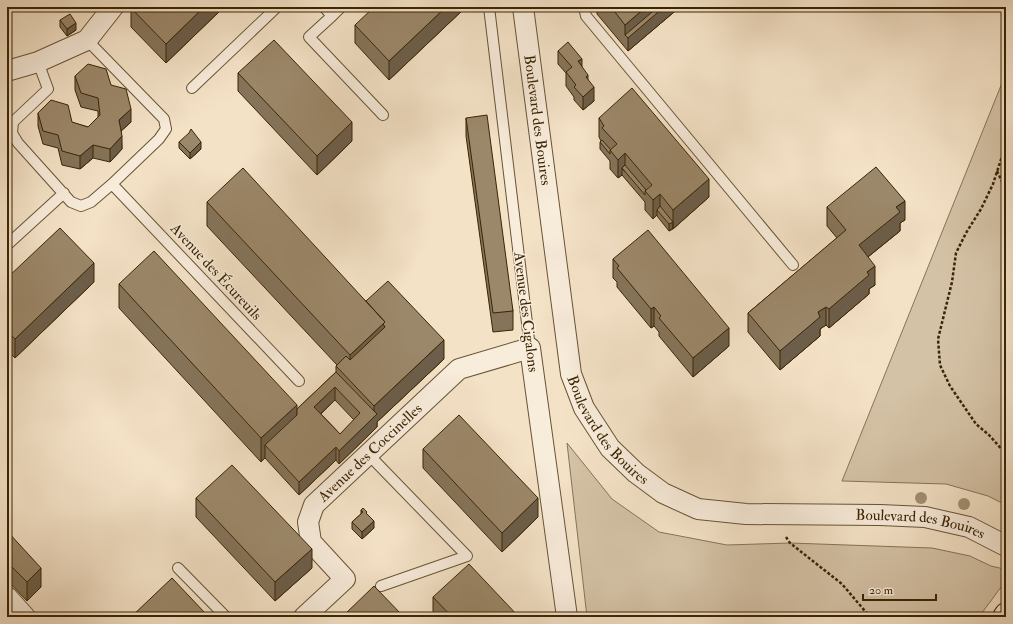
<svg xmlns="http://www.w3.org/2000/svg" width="1013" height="624" font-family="'IM FELL Double Pica',serif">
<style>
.green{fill:#d4c2a6;stroke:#877455}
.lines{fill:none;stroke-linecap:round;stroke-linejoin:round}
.lane-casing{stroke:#685435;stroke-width:12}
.street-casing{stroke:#685435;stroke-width:22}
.secondary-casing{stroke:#3a2504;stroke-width:24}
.path{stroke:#3a2504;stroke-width:2.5;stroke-dasharray:3 2;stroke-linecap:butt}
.lane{stroke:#f8ecdb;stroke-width:10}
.street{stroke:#f8ecdb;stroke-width:20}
.secondary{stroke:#f8ecdb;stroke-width:22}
.tree{fill:#a39072}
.wall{fill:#85745a;stroke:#3a2504;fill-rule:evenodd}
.shaded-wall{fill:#6c5e4a;stroke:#3a2504}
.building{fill:#9b8769;stroke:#3a2504;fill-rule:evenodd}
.labels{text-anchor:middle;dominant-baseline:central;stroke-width:3;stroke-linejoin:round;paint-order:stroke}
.street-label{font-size:15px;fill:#3a2504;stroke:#f8ecdb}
</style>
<rect width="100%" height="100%" fill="#f4e2c7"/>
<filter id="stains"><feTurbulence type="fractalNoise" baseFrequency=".005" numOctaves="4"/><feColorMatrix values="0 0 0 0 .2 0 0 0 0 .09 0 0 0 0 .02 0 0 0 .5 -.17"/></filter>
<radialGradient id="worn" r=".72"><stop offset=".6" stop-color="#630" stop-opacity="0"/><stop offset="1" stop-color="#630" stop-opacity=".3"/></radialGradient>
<!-- green -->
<path class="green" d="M1006 73V505L988 496 946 484 842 481Z
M567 443 612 499 659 532 727 545 790 543 932 548 970 556 991 566 1004 569V583L979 617H587Z"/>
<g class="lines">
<!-- lane casing -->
<g class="lane-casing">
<path id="lane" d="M324 7 332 16 309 37 383 115
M489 7 530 348
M584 7 586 16 793 265
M332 16 341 7
M38 62 48 89 13 122 12 133 18 143 71 202 81 206 91 202 112 184 159 139 166 129 164 119 87 40
M192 88 277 7
M112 184 299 381
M7 245 64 193
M368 454 467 556 381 586
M178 568 226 617"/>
</g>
<!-- street casing -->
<g class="street-casing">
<g id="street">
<path id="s1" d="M523 7 571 374 584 408 610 448 636 473 663 493 698 509 746 514 880 515 925 517 969 527 1006 546"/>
<path d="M7 71 38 62 87 40 113 7"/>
<path d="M7 597 25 617"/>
<path id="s2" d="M304 617 345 579 311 542 308 522 314 505 459 369 530 348 567 617"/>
</g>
</g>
<!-- secondary casing -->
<g class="secondary-casing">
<path id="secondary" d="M1004 617 1006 614"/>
</g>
<!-- path -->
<path class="path" d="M1006 144 993 184 981 209 966 233 956 253 952 282 938 339 940 365 950 386 976 424 989 435 1006 454
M997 171 1006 190
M786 537 790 543 842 584 870 617"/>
<!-- lane -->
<use href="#lane" class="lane"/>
<!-- street -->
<use href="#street" class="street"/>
<!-- secondary -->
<use href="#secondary" class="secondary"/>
</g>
<!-- trees -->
<g class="tree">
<circle cx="921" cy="498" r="6"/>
<circle cx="964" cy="504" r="6"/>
</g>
<!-- wall -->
<path class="wall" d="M224 7 166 63 131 27V8Z
M466 7 389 80 355 43V25Z
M597 7H680L628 51 597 14Z
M60 20 76 30 67 36 60 27Z
M558 51 582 67 588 81 594 101 583 110 574 100V97L566 86V73L558 64Z
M238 73 352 141 317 175 238 91Z
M75 76 111 85 131 122 121 131 122 149 110 162 93 158 80 169 62 165 58 148 43 144 38 126V113L88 127 98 117V111L81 107 75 90Z
M466 118 513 311V330L493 332 466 136Z
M599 118 709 197 673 229 669 231 657 216V215L653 219 645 210V202L622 175 618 178 610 169V161L600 149V142L601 141 599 137Z
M179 142 201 149 190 159 179 148Z
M207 202 366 301 444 359 377 422V427L339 464 336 460 299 495 265 458 261 462 119 308V284L297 409 336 372V366L337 365 207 226ZM335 400 354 420 340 434 321 414Z
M827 207 905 220 900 223V231L868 257 875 285 869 289V294L829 328 826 325 820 329V336L780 370 748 332V313L837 238 827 226Z
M613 259 729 346 693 377 659 336V332L654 326 651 328 617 287V282L613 278Z
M7 278 94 282 15 358 7 350Z
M423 449 538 517 502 552 423 468Z
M196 498 312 568 275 601 196 517Z
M361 510 374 528 362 539 352 529V522L361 514Z
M7 531 41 587 27 601 7 580Z
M433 597 519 617H434L433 616Z"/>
<!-- shaded-wall -->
<path class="shaded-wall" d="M204 7H224L166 63V44Z
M446 7H466L389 80V61Z
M646 7H680L628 51V38L625 35V25Z
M76 23V30L67 36V29Z
M582 59V72L578 61Z
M588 75V88L586 77Z
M594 87V101L583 110V97Z
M131 109V122L119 133V120Z
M352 122V141L317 175V156Z
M122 136V149L110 162V149Z
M201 142V149L190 159V153Z
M93 145V158L80 169V156Z
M625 153V172L622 168V175L618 178V160Z
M709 179V197L673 229V210Z
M660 194V213L657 210V215L653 219V200Z
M905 201V220L900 223V231L859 264V245L896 207Z
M673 222V228L669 231V224Z
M94 263V282L15 358V339Z
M875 266V285L869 289V294L829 328V309L867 272Z
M654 307V326L651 328V309Z
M826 307V325L820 329V336L780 370V351L818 312Z
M385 322V346L350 379V355Z
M729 328V346L693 377V358Z
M444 340V359L377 422V427L339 464V451L374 417V406Z
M335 387V400L314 420V407Z
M297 405V428L265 445V458L261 462V438Z
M336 447V460L299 495V482Z
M538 498V517L502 552V533Z
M374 521V528L362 539V532Z
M312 549V568L275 601V582Z
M41 568V587L27 601V582Z"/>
<!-- building -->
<path class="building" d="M132 7H204L166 44 131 8Z
M374 7H446L389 61 355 25Z
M611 7H646L625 25Z
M658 7H664L628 38 625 35Z
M70 14 76 23 67 29 60 20Z
M274 40 352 122 317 156 238 73Z
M568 42 582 59 578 61 588 75 586 77 594 87 583 97 574 87 576 85 566 72 572 67 558 51Z
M88 64 106 69 111 85 126 89 131 109 119 120 122 136 110 149 93 145 80 156 62 151 58 135 43 131 38 113 51 100 68 105 72 122 88 127 100 115 98 98 81 93 75 76Z
M632 88 709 179 673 210 660 194 653 200 645 191 652 185 625 153 618 160 610 150 617 144 602 128 604 126 599 118Z
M487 115 513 311 493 313 466 118Z
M191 129 201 142 190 153 179 142 189 133Z
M602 140 611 150H610V154L600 142Z
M625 165 646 190 645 191V195L622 168Z
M876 167 905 201 896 207 900 212 859 245 875 266 867 272 869 275 829 309 826 307 818 312 820 317 780 351 748 313 846 230 827 207Z
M243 168 385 322 350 355 207 202Z
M660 206 673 222 669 224 657 210Z
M60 228 94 263 15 339 7 331V278Z
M648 230 729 328 693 358 659 318 661 316 654 307 651 309 617 268 619 266 613 259Z
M154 251 297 405 261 438 119 284Z
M388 281 444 340 374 406 336 366 346 356 350 360 385 327 383 324 385 322 366 301Z
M336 372 377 414 339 451 336 447 299 482 265 445 297 415V409ZM335 387 360 413 340 434 314 407Z
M459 415 538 498 502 533 423 449Z
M232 465 312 549 275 582 196 498Z
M363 508 367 512 366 513 374 521 362 532 352 522 363 512 361 510Z
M7 531 41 568 27 582 7 562Z
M469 564 519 617H452L433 597Z
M172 578 206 614 203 617H131Z
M374 586 404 617H342Z"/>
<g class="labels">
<!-- street labels -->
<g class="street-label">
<text stroke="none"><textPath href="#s1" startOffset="114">Boulevard des Bouires</textPath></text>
<text transform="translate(216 272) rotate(47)">Avenue des Écureuils</text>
<text transform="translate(526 312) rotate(83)">Avenue des Cigalons</text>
<text stroke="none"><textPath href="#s1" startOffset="438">Boulevard des Bouires</textPath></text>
<text stroke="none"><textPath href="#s2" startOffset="221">Avenue des Coccinelles</textPath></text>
<text stroke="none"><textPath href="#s1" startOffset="786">Boulevard des Bouires</textPath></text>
</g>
</g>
<!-- margin -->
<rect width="1013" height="624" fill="none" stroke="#f4e2c7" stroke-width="24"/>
<rect x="8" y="8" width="997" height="608" fill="none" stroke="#3a2504" stroke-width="2"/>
<rect x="12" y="12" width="989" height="600" fill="none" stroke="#3a2504"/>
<!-- scale -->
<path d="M863 594v6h73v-6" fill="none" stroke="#3a2504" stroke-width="2"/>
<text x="869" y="594" font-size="12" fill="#3a2504" stroke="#f8ecdb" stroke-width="3" paint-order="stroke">20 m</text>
<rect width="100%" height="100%" filter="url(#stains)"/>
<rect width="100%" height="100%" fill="url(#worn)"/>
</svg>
